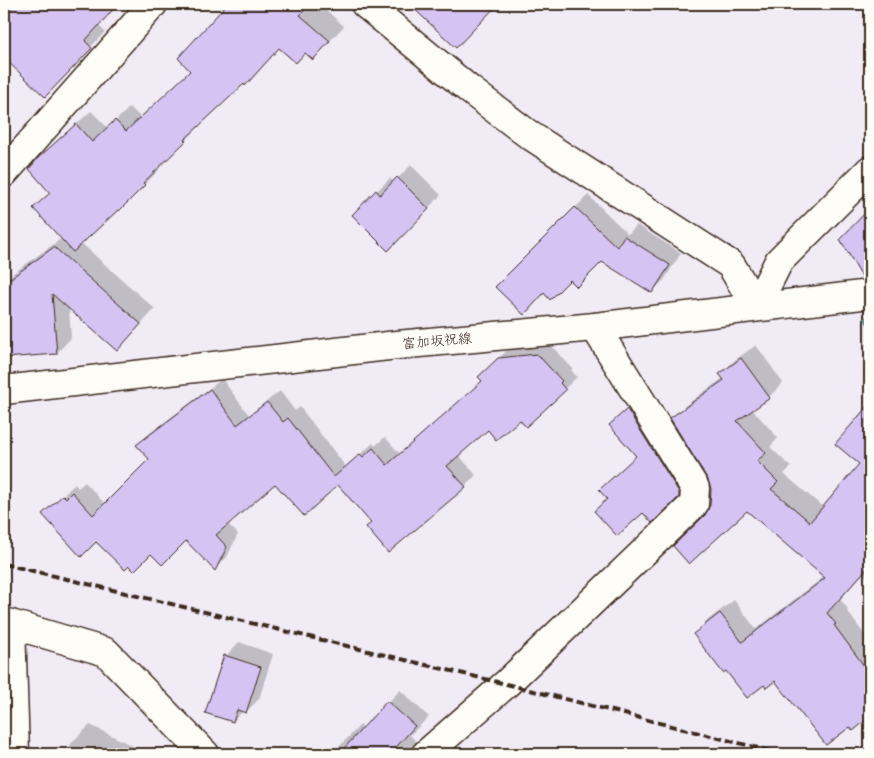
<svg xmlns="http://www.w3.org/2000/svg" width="874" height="758" font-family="Sriracha,'Klee One',sans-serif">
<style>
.shadow{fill:#0003}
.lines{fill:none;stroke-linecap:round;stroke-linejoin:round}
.stream{stroke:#6e8f9d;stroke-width:10}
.building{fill:#d5c3f4;stroke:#3b2a1e}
.minor-casing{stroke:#3b2a1e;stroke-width:31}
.major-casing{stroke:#3b2a1e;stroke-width:31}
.minor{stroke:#fdfcf7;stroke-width:28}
.major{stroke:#fdfcf7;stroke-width:28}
.rail{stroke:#3b2a1e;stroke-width:4;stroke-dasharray:8 4;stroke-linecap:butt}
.labels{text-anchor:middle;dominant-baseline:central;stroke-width:4;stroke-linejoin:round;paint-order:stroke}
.street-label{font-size:14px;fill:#3b2a1e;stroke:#fdfcf7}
</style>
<rect width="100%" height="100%" fill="#f1ebf6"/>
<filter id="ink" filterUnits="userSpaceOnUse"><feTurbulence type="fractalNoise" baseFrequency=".02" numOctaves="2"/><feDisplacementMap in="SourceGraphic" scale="10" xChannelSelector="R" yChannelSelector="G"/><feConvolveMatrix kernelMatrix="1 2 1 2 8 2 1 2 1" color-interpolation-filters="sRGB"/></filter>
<g filter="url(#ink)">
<!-- shadow -->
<path class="shadow" d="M8 4H118L98 25 105 32 45 95 4 56V8Z
M229 4H319L344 26 313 59 306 52 280 47 245 84 244 83 199 125 200 126 157 168 159 170 119 210 118 208 81 243 155 309 131 335 69 307 71 338 57 353 23 355 4 361V272L8 277 62 238 51 192 54 144 91 111 108 128 130 107 141 118 191 71 180 58Z
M411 4H497L456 46Z
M411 165 441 195 388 249 353 215 390 178 394 182Z
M588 195 628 234 637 225 681 253 664 280 652 292 601 261 545 292 497 287Z
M870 210V262L865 264 842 239Z
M549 343 573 369 571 370 577 377 526 425 520 418 488 428 458 454 476 475 465 486 372 523 338 483 275 482 228 524 238 534 227 557 215 569 186 540 151 552 56 502 75 484 78 488 85 482 105 504 151 459 138 445 150 433 222 379 249 415 280 391 295 411 300 407 346 467 373 443 375 446 385 437 400 454 483 381 491 365 511 347Z
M756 345 783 383 769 397 752 409 778 438 770 447 791 467 784 474 824 508 861 464 860 417 870 407V576L868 578 863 574 840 599 848 609 847 611 870 642V722L867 718 850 725 775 679 764 684 726 669 694 634 708 620 734 600 756 629 825 576 747 510 707 515 711 505 712 488 709 479 672 419 686 405 723 378 721 374 735 360Z
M640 398 690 483 678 496 643 511 608 499 637 456 610 425Z
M239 642 273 654 259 699 246 712 243 711 233 721 226 656Z
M400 690 429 717 410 735 428 754H332L360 725 364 728Z
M90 725 137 748 134 754H66L72 742Z"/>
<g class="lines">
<!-- stream -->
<path class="stream" d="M870 319V320"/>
</g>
<!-- building -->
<path class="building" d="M4 4H118L85 41 92 48 45 97 4 58Z
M227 4H311L300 15 330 41 313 60 305 53 296 63 279 48 245 86 244 84 184 140 186 141 143 183 145 185 119 211 118 210 73 252 33 208 50 193 29 169 38 158 76 124 92 142 115 120 126 131 190 71 178 58Z
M409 4H498L456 48Z
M397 177 429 209 388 251 352 215 376 190 380 195Z
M575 207 617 247 624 236 670 265 652 293 602 262 577 287 570 280 550 300 544 293 524 315 495 287Z
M870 208V279H863L840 239Z
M54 247 141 324 117 351 52 294 57 354 4 358V283Z
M537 354 562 381 560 383 566 390 526 427 520 420 496 440 488 430 447 466 466 487 388 553 366 527 371 523 338 485 304 516 275 484 216 535 227 547 215 571 186 541 162 565 151 554 134 571 129 566 125 570 96 542 81 557 42 514 63 495 66 498 72 492 93 515 149 459 136 445 210 389 237 425 267 402 283 422 288 418 334 477 360 454 363 457 373 448 387 465 482 381 478 377 498 358Z
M741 358 770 398 737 421 766 453 757 461 778 482 771 489 810 522 859 464 835 444 870 403V565L827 613 836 624 834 625 870 674V717L853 731 850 727 826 745 775 681 766 688 764 685 747 698 726 671 723 673 693 634 720 613 742 642 825 578 747 511 689 564 673 546 705 515 710 505 711 489 708 480 670 418 724 380 719 374Z
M627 409 679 492V497L652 523 643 513 617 536 594 511 607 499 599 490 636 456 609 425Z
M224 655 261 667 246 713 237 710 233 722 205 713Z
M387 701 415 726 390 754H339Z"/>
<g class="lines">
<!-- minor casing -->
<g class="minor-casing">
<path id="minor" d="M365 4 470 90 528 134 731 265 756 307
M4 173 153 4
M756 307 779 261 870 170
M4 622 106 652 205 754
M11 624 15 754
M426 754 506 684 694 504 695 488 595 327"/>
</g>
<!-- major casing -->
<g class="major-casing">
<path id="major" d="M4 390 397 345 595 327 870 294"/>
</g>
<!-- minor -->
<use href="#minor" class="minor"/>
<!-- major -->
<use href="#major" class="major"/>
<!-- rail -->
<path class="rail" d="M4 564 506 684 782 754"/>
</g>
</g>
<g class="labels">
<!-- street labels -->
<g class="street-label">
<text transform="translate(437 341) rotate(-5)">富加坂祝線</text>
</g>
</g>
<!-- margin -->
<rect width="874" height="758" fill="none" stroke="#fdfcf7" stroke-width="20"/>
<rect x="10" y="10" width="854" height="738" fill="none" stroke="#3b2a1e" stroke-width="2" filter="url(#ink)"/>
</svg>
